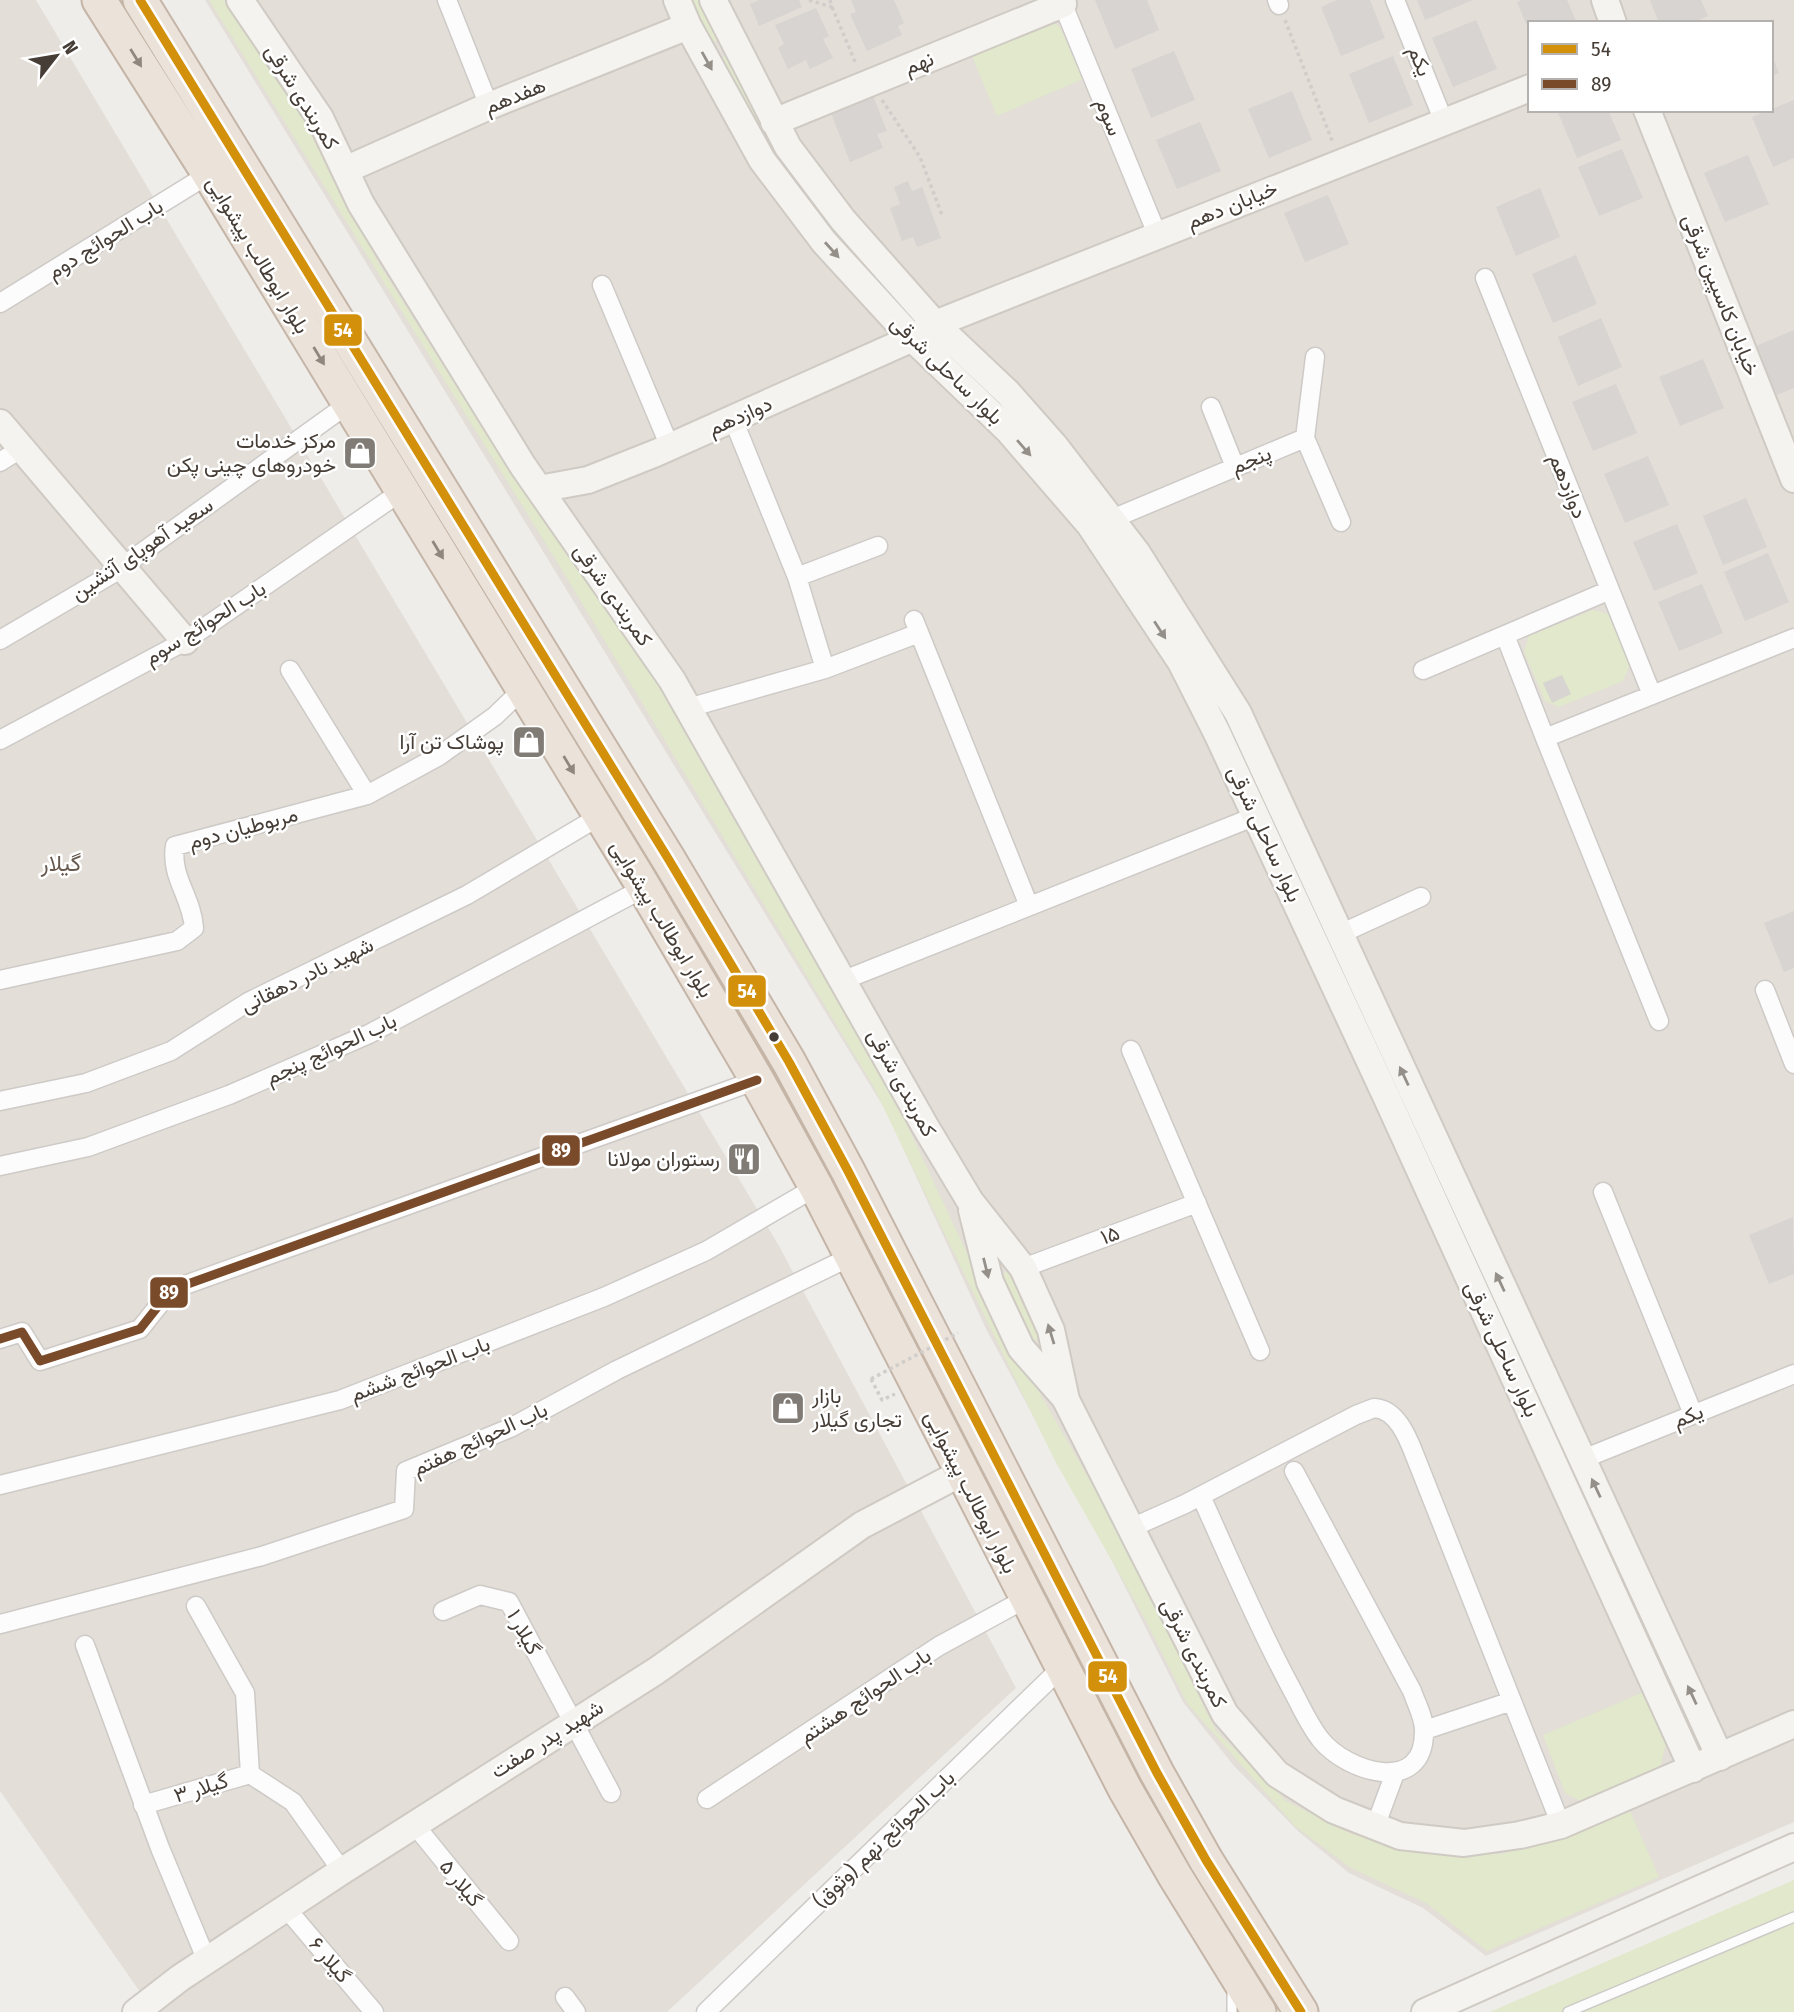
<svg xmlns="http://www.w3.org/2000/svg" width="1794" height="2012" font-family="'Fira Sans Condensed',Vazirmatn,sans-serif">
<style>
.residential{fill:#e3ded7;fill-rule:evenodd}
.green{fill:#e1e8cb}
.building{fill:#d7d4d1}
.lines{fill:none;stroke-linecap:round;stroke-linejoin:round}
.lane-casing{stroke:#cdcac7;stroke-width:12}
.street-casing{stroke:#cdcac7;stroke-width:21}
.secondary-casing{stroke:#cfcac3;stroke-width:30}
.highway-casing{stroke:#c5b5a7;stroke-width:37}
.path{stroke:#d0cdcb;stroke-width:3.5;stroke-dasharray:3.5 3.5;stroke-linecap:butt}
.lane{stroke:#fdfcfc;stroke-width:9}
.street{stroke:#fdfcfc;stroke-width:18}
.secondary{stroke:#f5f3ef;stroke-width:26}
.highway{stroke:#ebe3da;stroke-width:33}
.path-bridge{stroke:#d0cdcb;stroke-width:3.5;stroke-dasharray:3.5 3.5;stroke-linecap:butt}
.bus-1-casing{stroke:#fff;stroke-width:14}
.bus-2-casing{stroke:#fff;stroke-width:14}
.bus-1{stroke:#d3910b;stroke-width:9}
.bus-2{stroke:#7a4b2a;stroke-width:9}
.oneway{fill:#908880}
.oneway2{fill:#948f89}
.bus-dot{fill:#453d36;stroke:#fff;stroke-width:2.5}
.labels{text-anchor:middle;dominant-baseline:central;stroke-width:5;stroke-linejoin:round;paint-order:stroke}
.street-label{font-size:21px;fill:#453d36;stroke:#fff}
.poi-label{font-size:21px;fill:#453d36;stroke:#fff;text-anchor:end}
.neighbourhood-label{font-size:23px;fill:#67594e;stroke:#fff}
.line-badge{stroke:#fff;stroke-width:2.5}
.badge-label{font-size:19px;text-anchor:middle;font-weight:bold;fill:#fff}
</style>
<rect width="100%" height="100%" fill="#efedea"/>
<!-- residential -->
<path class="residential" d="M0 0H36L779 1246 1016 1688 667 2012H154L0 1791Z
M205 0H1794V1822L1486 1956 1423 1908 1349 1873 1299 1832 1234 1766 1183 1702 1113 1563 986 1329 886 1111ZM1530 23H1771V110H1530Z"/>
<!-- green -->
<path class="green" d="M209 0H224L244 32 310 113 376 259 506 465 659 684 883 1074 1002 1328 1103 1503 1216 1731 1286 1801 1351 1834 1434 1854H1501L1565 1838 1630 1811 1659 1877 1487 1951 1426 1903 1351 1868 1295 1826 1187 1703 1145 1619 1054 1459 872 1084 559 565Z
M688 0H700L719 39 711 44Z
M1044 17 1060 27 1083 79 997 116 969 49Z
M725 56 777 145 771 148 719 60Z
M1593 610 1608 614 1630 664 1623 681 1559 707 1545 701 1524 652 1529 636Z
M1005 1272 1016 1275 1042 1327 1036 1341 1026 1336 999 1286Z
M1646 1691 1667 1739 1660 1768 1582 1802 1565 1793 1543 1735Z
M1794 1880V2012H1490Z"/>
<!-- building -->
<path class="building" d="M759 0H799L802 7 759 26 750 4Z
M851 0H894L904 23 898 26 902 35 867 51 850 14 856 12Z
M1095 0H1147L1159 30 1115 49Z
M1337 0H1370L1385 38 1341 56 1321 7Z
M1417 0H1473L1425 20Z
M1522 0H1567L1577 23H1530V33L1517 2Z
M1650 0H1701L1708 16 1692 23H1659Z
M816 8 829 36 823 39 833 58 810 69 806 60 788 69 778 48 784 44 775 25Z
M1476 20 1497 69 1453 87 1432 38Z
M1174 51 1195 100 1151 118 1131 69Z
M1771 53 1779 73 1771 76Z
M1393 56 1413 105 1369 123 1349 74Z
M1292 91 1312 140 1269 158 1248 109Z
M873 96 887 131 877 134 883 148 850 162 831 113Z
M1794 100V158L1773 167 1752 117Z
M1557 110H1608L1621 140 1577 158Z
M1200 122 1221 171 1177 189 1156 140Z
M1622 149 1643 198 1599 216 1578 167Z
M1748 155 1769 204 1725 222 1704 173Z
M908 181 912 191 922 187 941 238 917 247 913 237 902 241 890 208 900 204 894 187Z
M1540 188 1560 237 1516 256 1496 207Z
M1328 195 1349 244 1305 262 1284 213Z
M1576 255 1597 304 1553 323 1532 274Z
M1601 318 1622 367 1578 386 1558 337Z
M1794 330V388L1777 395 1756 346Z
M1703 359 1724 408 1680 426 1659 377Z
M1616 384 1637 433 1593 451 1572 402Z
M1648 456 1669 505 1625 523 1604 474Z
M1746 498 1767 547 1723 565 1703 516Z
M1677 524 1698 573 1654 591 1633 542Z
M1768 553 1789 602 1745 621 1724 572Z
M1702 584 1723 633 1679 651 1658 602Z
M1562 675 1571 694 1552 703 1543 683Z
M1794 911V968L1784 972 1764 923Z
M1793 1217 1794 1274 1769 1284 1749 1235Z"/>
<g class="lines">
<!-- lane casing -->
<g class="lane-casing">
<path id="lane" d="M1232 2012V1991
M1568 2012 1794 1917"/>
</g>
<!-- street casing -->
<g class="street-casing">
<path id="street" d="M447 0 489 106
M1061 0 1157 234
M1277 0 1279 5
M1395 0 1444 122
M1485 278 1652 695
M602 285 670 447
M0 303 209 174
M1211 407 1235 467
M733 419 797 577 825 669
M1305 438 1315 357
M0 462 22 448
M1112 519 1305 438 1341 522
M797 577 878 546
M914 620 1029 906
M1505 635 1545 738
M0 640 112 574 348 404
M290 670 367 795
M1423 670 1610 590
M688 708 825 669 919 633
M0 740 185 641 402 491
M1338 935 1421 897
M0 980 177 941 194 928C192 897 170 877 175 846L367 795 439 756 495 716 523 689
M844 980 1256 816
M1765 990 1794 1064
M1659 1021 1545 738 1794 638
M1131 1050 1260 1351
M0 1101 86 1083 171 1051 248 1002 467 895 600 816
M0 1166 88 1147 229 1095 369 1034 644 888
M1603 1192 1693 1414
M1023 1268 1197 1203
M0 1339 22 1332 40 1361 140 1329 171 1290 757 1080
M1583 1459 1794 1374
M0 1485 340 1400 604 1297 706 1251 816 1187
M1205 1505C1232 1565 1258 1626 1289 1684 1299 1702 1308 1724 1321 1740 1347 1772 1424 1796 1424 1732 1425 1719 1416 1703 1412 1691L1294 1471
M1131 1528 1185 1504 1356 1415 1374 1408C1397 1409 1408 1438 1415 1456L1561 1825
M196 1606 245 1693 250 1774
M443 1611 480 1595 509 1602 611 1793
M0 1624 262 1556 404 1509 406 1471 510 1428 617 1370 850 1257
M85 1645 160 1848 207 1961
M1425 1730 1512 1701
M707 1799 939 1646 1027 1598
M143 1805 250 1774 293 1802 342 1871
M414 1824 509 1941
M1375 1827 1395 1773
M286 1908 374 2012
M565 1997 576 2012
M706 2012 1062 1667"/>
</g>
<!-- secondary casing -->
<g class="secondary-casing">
<path id="secondary" d="M240 0 320 118 361 204 523 466 672 680 925 1126 970 1201 1023 1268 1051 1330 1066 1400 1225 1714 1277 1774 1334 1810 1400 1836 1464 1843 1520 1835 1561 1825 1794 1724
M677 0 688 26 762 160 824 242 911 337 1008 430 1090 525 1181 662 1217 733 1386 1096 1693 1769
M713 0 788 147 843 220 935 324 1008 393 1054 445 1137 553 1238 713 1720 1757
M1605 0 1613 23
M1647 110 1794 479
M774 122 1063 4
M345 170 489 106 688 26
M0 423 185 641
M539 489 588 480 656 453 913 338 935 324 1530 88
M972 1210 990 1282 1021 1348 1065 1398
M136 2012 180 1978 342 1871 656 1671 862 1525 961 1473
M1425 2012 1794 1847"/>
</g>
<!-- highway casing -->
<g class="highway-casing">
<path id="highway" d="M99 0 209 174 639 879 757 1080 816 1187 1125 1789 1175 1876 1259 2012
M140 0 669 860 789 1062 848 1171 1157 1773 1206 1860 1301 2012"/>
</g>
<!-- path -->
<path class="path" d="M809 0 832 7 830 0
M832 7 856 64
M1285 20 1333 143
M882 100 920 157 942 215
M871 1379 882 1400 895 1394"/>
<!-- lane -->
<use href="#lane" class="lane"/>
<!-- street -->
<use href="#street" class="street"/>
<!-- secondary -->
<use href="#secondary" class="secondary"/>
<!-- highway -->
<use href="#highway" class="highway"/>
<!-- path-bridge -->
<path class="path-bridge" d="M871 1379 958 1333"/>
<!-- bus-1 casing -->
<g class="bus-1-casing">
<path id="bus-1" d="M140 0 669 860 789 1062 848 1171 1157 1773 1206 1860 1301 2012"/>
</g>
<!-- bus-2 casing -->
<g class="bus-2-casing">
<path id="bus-2" d="M0 1339 22 1332 40 1361 140 1329 171 1290 757 1080"/>
</g>
<!-- bus-1 -->
<use href="#bus-1" class="bus-1"/>
<!-- bus-2 -->
<use href="#bus-2" class="bus-2"/>
</g>
<!-- one-way arrows -->
<defs><path id="oneway-solid" d="M-6-.8H1V-3.2L6.5 0L1 3.2V.8H-6Z" transform="scale(1.75)"/></defs>
<g class="oneway">
<use href="#oneway-solid" transform="translate(136 58) rotate(58)"/>
<use href="#oneway-solid" transform="translate(319 356) rotate(59)"/>
<use href="#oneway-solid" transform="translate(438 550) rotate(59)"/>
<use href="#oneway-solid" transform="translate(569 765) rotate(59)"/>
</g>
<g class="oneway2">
<use href="#oneway-solid" transform="translate(707 61) rotate(61)"/>
<use href="#oneway-solid" transform="translate(832 250) rotate(48)"/>
<use href="#oneway-solid" transform="translate(1024 448) rotate(49)"/>
<use href="#oneway-solid" transform="translate(1160 630) rotate(57)"/>
<use href="#oneway-solid" transform="translate(1404 1076) rotate(-115)"/>
<use href="#oneway-solid" transform="translate(986 1268) rotate(76)"/>
<use href="#oneway-solid" transform="translate(1500 1282) rotate(-115)"/>
<use href="#oneway-solid" transform="translate(1051 1334) rotate(-107)"/>
<use href="#oneway-solid" transform="translate(1596 1488) rotate(-115)"/>
<use href="#oneway-solid" transform="translate(1692 1695) rotate(-115)"/>
</g>
<!-- icons -->
<defs>
<g id="shop-square" transform="scale(1.75)"><rect x="-9" y="-9" width="18" height="18" rx="4" fill="#807b75" stroke="#fff"/><path d="M-5-2.5h2.3a2.7 3.5 0 0 1 5.4 0H5L5.5 6h-11ZM-1.5-2.5h3a1.5 2.3 0 0 0-3 0Z" fill="#fff"/></g>
<g id="restaurant-square" transform="scale(1.75)"><rect x="-9" y="-9" width="18" height="18" rx="4" fill="#807b75" stroke="#fff"/><path d="M-5-6h1v4h1v-4h1v4h1v-4h1v5L-1.5 .5V6h-2V.5L-5-1ZM5-6V6H3V1.5H1.5Q1.5-4 5-6Z" fill="#fff"/></g>
</defs>
<g fill-rule="evenodd">
<use href="#shop-square" x="360" y="453"/>
<use href="#shop-square" x="529" y="742"/>
<use href="#restaurant-square" x="744" y="1159"/>
<use href="#shop-square" x="788" y="1408"/>
</g>
<!-- markers -->
<circle class="bus-dot" cx="774" cy="1037" r="6"/>
<g class="labels">
<!-- street labels -->
<g class="street-label">
<text transform="translate(1420 61) rotate(68)">یکم</text>
<text transform="translate(919 63) rotate(-22)">نهم</text>
<text transform="translate(515 96) rotate(-22)">هفدهم</text>
<text transform="translate(302 97) rotate(58)">کمربندی شرقی</text>
<text transform="translate(1109 117) rotate(68)">سوم</text>
<text transform="translate(1232 205) rotate(-22)">خیابان دهم</text>
<text transform="translate(105 239) rotate(-32)">باب الحوائج دوم</text>
<text transform="translate(258 255) rotate(59)">بلوار ابوطالب پیشوایی</text>
<text transform="translate(1721 295) rotate(68)">خیابان کاسپین شرقی</text>
<text transform="translate(947 370) rotate(44)">بلوار ساحلی شرقی</text>
<text transform="translate(740 416) rotate(-24)">دوازدهم</text>
<text transform="translate(1251 460) rotate(-23)">پنجم</text>
<text transform="translate(1568 486) rotate(68)">دوازدهم</text>
<text transform="translate(142 549) rotate(-34)">سعید آهوپای آتشین</text>
<text transform="translate(613 595) rotate(55)">کمربندی شرقی</text>
<text transform="translate(205 623) rotate(-32)">باب الحوائج سوم</text>
<text transform="translate(243 828) rotate(-15)">مربوطیان دوم</text>
<text transform="translate(1265 834) rotate(65)">بلوار ساحلی شرقی</text>
<text transform="translate(662 919) rotate(59)">بلوار ابوطالب پیشوایی</text>
<text transform="translate(307 975) rotate(-26)">شهید نادر دهقانی</text>
<text transform="translate(331 1049) rotate(-25)">باب الحوائج پنجم</text>
<text transform="translate(902 1083) rotate(61)">کمربندی شرقی</text>
<text transform="translate(1110 1235) rotate(-20)">۱۵</text>
<text transform="translate(1502 1349) rotate(65)">بلوار ساحلی شرقی</text>
<text transform="translate(420 1369) rotate(-21)">باب الحوائج ششم</text>
<text transform="translate(1688 1416) rotate(-22)">یکم</text>
<text transform="translate(480 1439) rotate(-25)">باب الحوائج هفتم</text>
<text transform="translate(971 1492) rotate(63)">بلوار ابوطالب پیشوایی</text>
<text transform="translate(524 1632) rotate(62)">گیلار ۱</text>
<text transform="translate(1194 1653) rotate(63)">کمربندی شرقی</text>
<text transform="translate(865 1696) rotate(-34)">باب الحوائج هشتم</text>
<text transform="translate(547 1739) rotate(-32)">شهید پدر صفت</text>
<text transform="translate(201 1788) rotate(-17)">گیلار ۳</text>
<text transform="translate(884 1839) rotate(-44)">باب الحوائج نهم (وثوق)</text>
<text transform="translate(461 1883) rotate(51)">گیلار ۵</text>
<text transform="translate(330 1960) rotate(50)">گیلار ۶</text>
</g>
<!-- poi labels -->
<g class="poi-label">
<text x="336" y="441">مرکز خدمات<tspan x="336" dy="24">خودروهای چینی پکن</tspan></text>
<text x="504" y="742">پوشاک تن آرا</text>
<text x="720" y="1159">رستوران مولانا</text>
<text x="812" y="1396" text-anchor="start">بازار<tspan x="812" dy="24">تجاری گیلار</tspan></text>
</g>
<!-- neighbourhood labels -->
<g class="neighbourhood-label">
<text x="61" y="863">گیلار</text>
</g>
</g>
<g class="line-badge">
<rect x="323" y="313" width="40" height="34" rx="7" fill="#d3910b"/>
<rect x="727" y="974" width="40" height="34" rx="7" fill="#d3910b"/>
<rect x="541" y="1134" width="40" height="33" rx="7" fill="#7a4b2a"/>
<rect x="149" y="1276" width="40" height="33" rx="7" fill="#7a4b2a"/>
<rect x="1087" y="1660" width="41" height="33" rx="7" fill="#d3910b"/>
</g>
<g class="badge-label">
<text x="343" y="337">54</text>
<text x="747" y="998">54</text>
<text x="561" y="1157">89</text>
<text x="169" y="1299">89</text>
<text x="1108" y="1683">54</text>
</g>
<!-- legend -->
<rect x="1528" y="21" width="245" height="91" fill="#ffffff" stroke="#b5b1af" stroke-width="2"/>
<rect x="1542" y="44" width="35" height="10" fill="#d3910b" stroke="#b5b1af" stroke-width="2"/>
<text x="1591" y="56" font-size="21" fill="#453d36">54</text>
<rect x="1542" y="79" width="35" height="10" fill="#7a4b2a" stroke="#b5b1af" stroke-width="2"/>
<text x="1591" y="91" font-size="21" fill="#453d36">89</text>
<!-- north arrow -->
<g transform="translate(56 56) rotate(59)" stroke="#ffffff" stroke-width="5" paint-order="stroke">
<path d="M0-5L12 26L0 18L-12 26Z" fill="#453d36"/>
<text y="-10" font-size="19" font-weight="bold" text-anchor="middle" fill="#453d36">N</text>
</g>
</svg>
